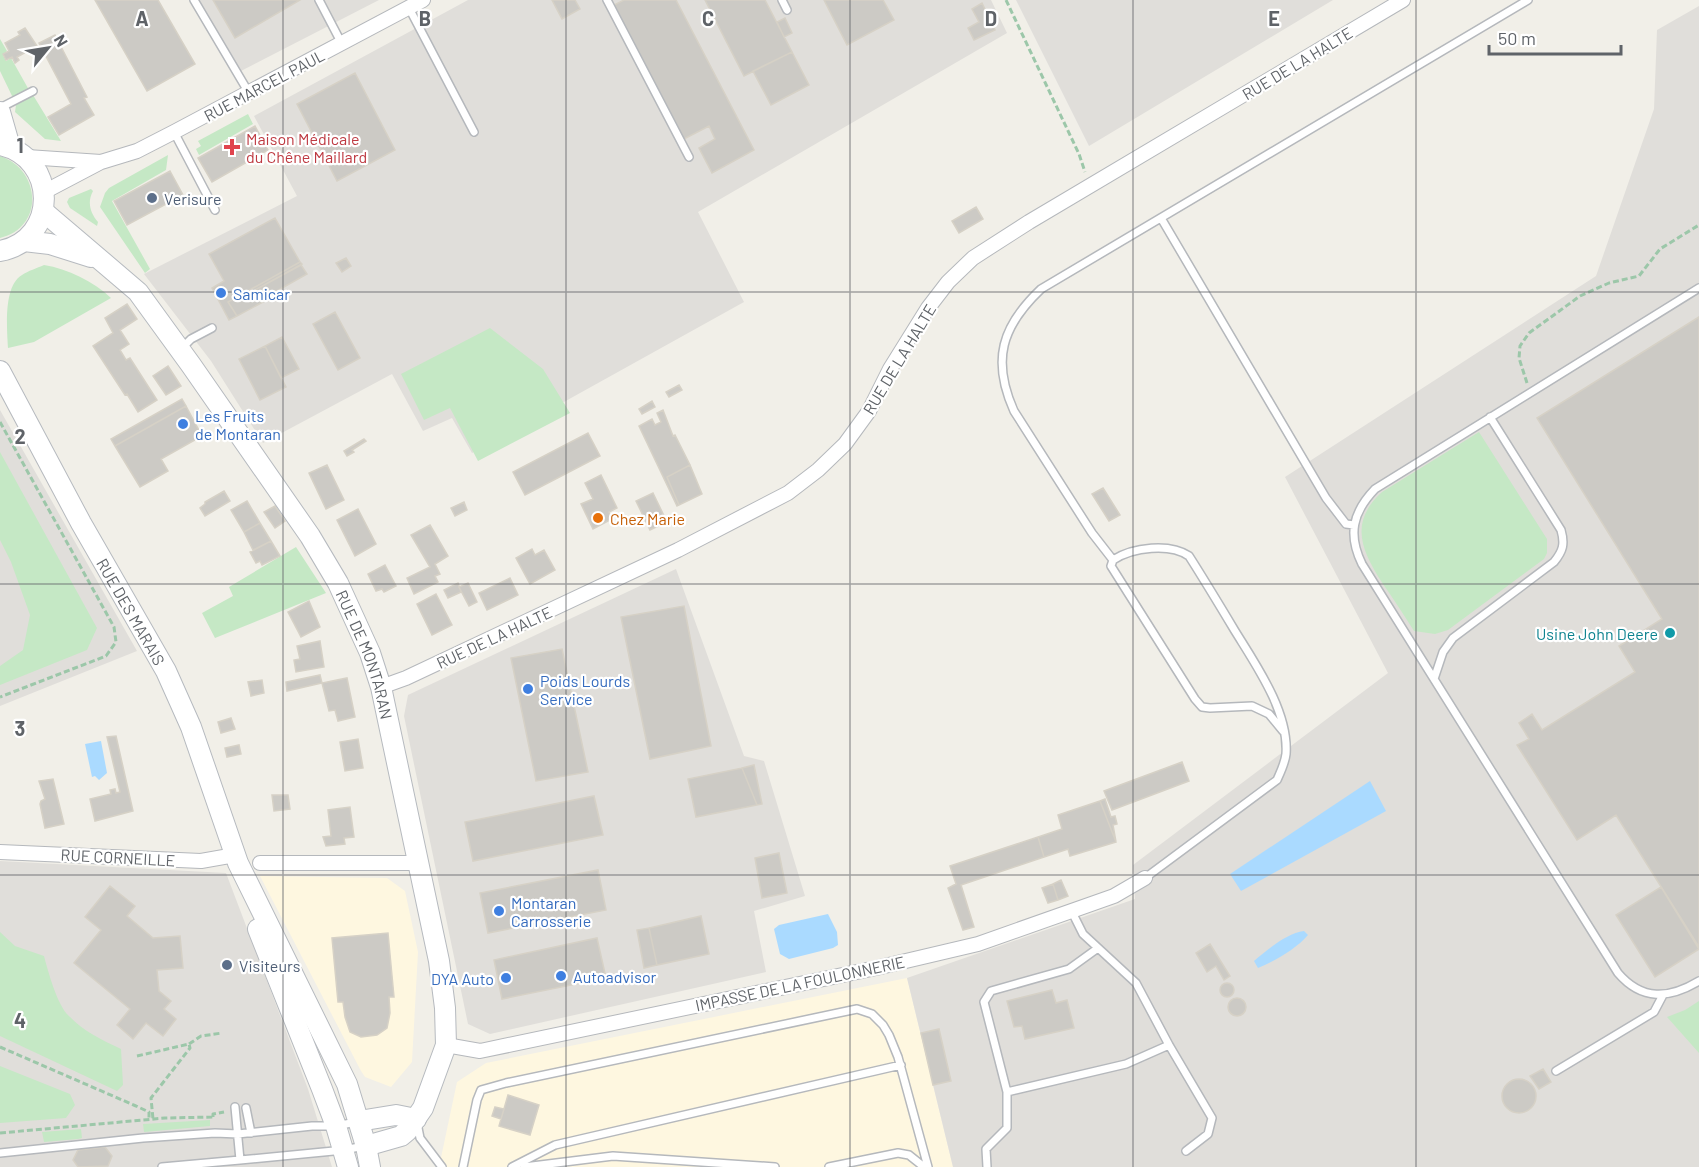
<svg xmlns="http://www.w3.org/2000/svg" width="1699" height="1167" font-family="Barlow,sans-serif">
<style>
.commercial{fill:#fef7e0}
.industrial{fill:#e0deda}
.green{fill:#c5e8c5}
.water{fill:#aadaff}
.building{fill:#cccac5;stroke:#d6d1c6;stroke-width:1.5}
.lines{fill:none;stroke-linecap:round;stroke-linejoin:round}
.lane-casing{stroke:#b5b8bc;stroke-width:10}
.street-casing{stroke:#b5b8bc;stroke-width:16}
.secondary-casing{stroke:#b6babf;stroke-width:22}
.path{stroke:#9cc7a9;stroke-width:3;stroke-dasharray:6 3;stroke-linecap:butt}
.lane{stroke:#fff;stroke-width:7}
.street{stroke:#fff;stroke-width:14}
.secondary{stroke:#fff;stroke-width:20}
.grid{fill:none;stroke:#5f6368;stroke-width:1.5;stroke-opacity:0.55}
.health-dot{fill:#e0444e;stroke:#fff;stroke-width:2}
.service-dot{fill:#5c6f8a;stroke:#fff;stroke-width:2}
.shop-dot{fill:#3f7fe0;stroke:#fff;stroke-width:2}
.food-dot{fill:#e8710a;stroke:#fff;stroke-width:2}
.culture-dot{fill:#0f9aa8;stroke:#fff;stroke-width:2}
.labels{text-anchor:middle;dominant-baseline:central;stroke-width:4.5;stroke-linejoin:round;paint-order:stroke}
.street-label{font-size:16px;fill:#5f6368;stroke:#fff}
.health-label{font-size:16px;fill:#be3a42;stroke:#fff;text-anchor:start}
.service-label{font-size:16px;fill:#4e5e75;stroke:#fff;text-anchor:start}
.shop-label{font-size:16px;fill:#366cbe;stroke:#fff;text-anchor:start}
.food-label{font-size:16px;fill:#c56008;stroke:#fff;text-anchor:start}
.culture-label{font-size:16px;fill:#0d838f;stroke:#fff;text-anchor:end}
.grid-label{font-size:20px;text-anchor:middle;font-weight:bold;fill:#5f6368;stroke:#fff;stroke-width:4.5;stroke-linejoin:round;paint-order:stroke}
</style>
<rect width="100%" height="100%" fill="#f1efe8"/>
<!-- commercial -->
<path class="commercial" d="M260 876 387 878 405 891 418 952 412 1062 391 1087 365 1077 361 1071Z
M907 978 953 1167H439L457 1082 486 1063Z"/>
<!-- industrial -->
<path class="industrial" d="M198 0H379L239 72Z
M468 0H991L1007 33 698 212 744 302 472 453 452 418 423 431 392 374 263 443 211 361 144 274 297 196 254 116Z
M1016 0H1333L1089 146Z
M1699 6V1167H953L907 978 1135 899 1133 865 1388 673 1285 477 1596 276 1654 109 1657 30Z
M0 410 137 651 0 706Z
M676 569 744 756 764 761 805 896 754 911 766 972 490 1034 468 1024 404 716 408 695Z
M0 861 226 873 308 1089 332 1167H0Z"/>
<!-- green -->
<path class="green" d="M0 39 7 51 3 55 6 61 11 58 29 90 13 98 0 71Z
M33 95 61 141 45 139 15 112 16 105Z
M248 114 253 124 199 155 196 149 201 146 198 141Z
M168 155 166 170 112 201 150 269 145 273 100 207 105 193 109 188Z
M0 156C42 170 44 228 0 238Z
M91 189 93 191C87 202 90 213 98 222L97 226 70 208 67 202 69 198Z
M44 265C68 269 93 281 111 298L34 342 8 348C7 329 3 286 22 275 28 271 37 268 44 265Z
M490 328 543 369 570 413 478 461 450 408 424 420 401 374Z
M1479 432 1547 539V553L1544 559 1448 630 1435 634 1414 631C1404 615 1394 600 1383 584 1362 551 1348 523 1382 492Z
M0 452 97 628 87 650 0 685V666L23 650 30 615 11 562 0 540Z
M296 547 326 593 215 638 202 613 233 596 229 587Z
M0 932 15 946 44 956C48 971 57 1005 69 1016 83 1031 102 1040 121 1049L123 1085 117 1091 0 1036Z
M1699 1001V1053L1667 1017 1685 1010Z
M0 1066 70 1094 75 1105 66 1118 0 1123Z
M210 1120V1126L144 1132 143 1124Z
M81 1129 82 1138 78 1139 44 1142 42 1132Z"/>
<!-- water -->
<path class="water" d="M101 741 107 773 99 780 95 776 92 777 85 744Z
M1370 781 1386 811 1241 891 1230 874Z
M828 914 837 932 838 945 833 948 789 959 780 954 774 929 779 925Z
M1304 931 1308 935C1296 949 1275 961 1258 968L1254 961C1267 950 1287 933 1304 931Z"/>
<!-- building -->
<path class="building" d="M95 0H158L195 64 147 91Z
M213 0H300L235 38Z
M552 0H575L580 9 562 19Z
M624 0H676L754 150 712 173 699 148 715 139 709 126 684 139 614 5Z
M705 0H765L792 52 744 76Z
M824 0H883L894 20 847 45Z
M982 3 995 30 974 40 968 28 979 22 972 9Z
M785 18 792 33 784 37 777 22Z
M25 28 37 46 17 57 19 60 15 63 12 57 6 60 3 54 9 51 5 43 20 35 18 32Z
M55 35 87 97 84 98 94 115 59 135 48 117 71 104 39 43Z
M792 52 809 85 771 105 753 71Z
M355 73 395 150 337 181 297 104Z
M255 126 268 150 212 182 198 158Z
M170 171 183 195 127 225 114 201Z
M976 207 983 219 959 233 952 221Z
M275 218 300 262 228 302 237 316 229 320 212 288 224 281 209 254Z
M346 258 351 266 342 272 336 263Z
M300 262 302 264 255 290 263 302 237 316 228 302Z
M301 265 307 274 261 300 255 290Z
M127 304 137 319 120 330 129 344 120 350 126 360 130 358 157 400 138 412 127 394 125 395 93 346 113 333 105 318Z
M335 312 360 358 338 370 313 324Z
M1699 317V947L1616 815 1577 840 1517 745 1529 739 1519 723 1532 714 1542 730 1635 672 1619 646 1662 619 1537 418Z
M282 337 299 369 281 378 265 346Z
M265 346 286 387 260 400 239 359Z
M168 366 181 386 166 395 153 376Z
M679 385 682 390 669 397 666 392Z
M182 399 186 406 115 446 111 439Z
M652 401 655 407 642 414 639 409Z
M186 406 202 436 161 459 168 471 140 487 115 446Z
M663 410 673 436 675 435 690 465 667 477 679 505 677 506 639 426 652 419 655 425 661 422 657 413Z
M588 433 600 456 525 495 513 472Z
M364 439 366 441 352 450 354 452 347 456 344 451Z
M327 465 344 500 326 509 309 473Z
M690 465 702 494 679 505 667 477Z
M601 475 617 508 609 512 612 519 593 529 581 504 593 499 585 483Z
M1103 488 1120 515 1109 521 1092 494Z
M224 491 230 501 205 516 200 508 205 504V502Z
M653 493 667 522 650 530 636 501Z
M247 501 260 523 244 532 231 510Z
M464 502 467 510 455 516 451 508Z
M275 506 285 521 275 528 264 512Z
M358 509 376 544 355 556 337 520Z
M260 523 271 541 253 550 244 532Z
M430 525 448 556 435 564 440 574 435 576 438 582 414 594 407 578 430 567 411 535Z
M271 541 280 556 262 565 260 561 256 563 250 552Z
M532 549 535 555 544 550 555 570 530 584 516 558Z
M385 565 396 586 384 592 382 589 376 591 368 574Z
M510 578 518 595 487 610 479 593Z
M458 583 461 592 448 598 444 590Z
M468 583 477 602 469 606 459 587Z
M436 594 452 625 432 635 417 604Z
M309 601 320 627 301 637 288 612Z
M684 606 711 746 650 759 621 617Z
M320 641 324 667 296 672 294 660 300 659 297 646Z
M562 649 588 772 536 781 511 658Z
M320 675 322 683 287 691 286 682Z
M347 678 355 717 338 721 335 710 329 711 322 683Z
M262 680 264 693 251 696 248 682Z
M231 718 235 729 221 733 218 722Z
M116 736 133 811 95 821 90 799 111 794 110 790 115 789 116 793 120 792 107 737Z
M358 739 363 768 345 771 340 742Z
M239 745 241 754 227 757 225 748Z
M1182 762 1189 781 1112 810 1104 791Z
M754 765 762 804 757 805 742 768Z
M742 768 757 805 696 817 688 779Z
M53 779 64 824 45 828 40 804 41 801 45 799 39 781Z
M272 795H288L290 809 274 811Z
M594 796 603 835 473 861 465 822Z
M1105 799 1111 817 1115 816 1117 824 1113 825 1116 842 1100 801Z
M1100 801 1116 842 1070 856 1068 849 1044 857 1038 837 1062 829 1058 815Z
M350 807 354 837 344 838 345 844 326 846 323 837 331 836 328 810Z
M1038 837 1044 857 961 885 974 927 963 930 948 888 956 884 950 866Z
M779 853 787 893 762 898 755 858Z
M598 870 606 910 488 933 480 893Z
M1061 880 1068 896 1058 900 1053 884Z
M1053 884 1058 900 1048 903 1042 888Z
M110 886 135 906 127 916 153 938 180 936 183 968 157 970 159 991 171 1001 164 1009 176 1019 163 1036 146 1023 133 1039 117 1025 130 1009 74 963 101 930 85 917Z
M1661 887 1699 949 1655 977 1616 915Z
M701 916 709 954 657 965 649 928Z
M649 928 657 965 644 968 637 930Z
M388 933 394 997H389L390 1013 387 1028 377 1035 361 1037 350 1032 345 1017 343 1002H338L332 938Z
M597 938 606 978 502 999 494 960Z
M1210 944 1230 976 1224 980 1216 966 1207 972 1196 953Z
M1220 990a7 7 0 1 1 14 0a7 7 0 1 1-14 0Z
M1052 990 1056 1003 1067 1000 1074 1028 1025 1039 1022 1026 1014 1027 1007 1001Z
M1228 1007a9 9 0 1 1 18 0a9 9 0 1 1-18 0Z
M939 1029 951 1081 933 1085 921 1033Z
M1543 1069 1551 1082 1539 1089 1530 1076Z
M1502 1096a17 17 0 1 1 34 0a17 17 0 1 1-34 0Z
M508 1095 539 1105 530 1135 499 1126Z
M495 1107 504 1109 501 1119 492 1116Z
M105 1147 112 1156 108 1166 78 1167 73 1160 78 1150Z"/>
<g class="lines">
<!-- lane casing -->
<g class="lane-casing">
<path id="lane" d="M194 0 249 93
M319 0 342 44
M607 0 689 157
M782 0 787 10
M409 8 474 132
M0 108 33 91
M174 132 215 210
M1161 218 1326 498 1346 524 1354 525
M1699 288 1375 489C1352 513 1348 535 1362 564L1618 973C1642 1001 1669 999 1699 981
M182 348 191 339 212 328
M1113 560 1092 533 1014 411C991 360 1002 326 1041 289L1528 0
M1434 679 1443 652 1453 638 1554 562C1563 551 1565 544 1561 530L1490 417
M1145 878 1277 780C1281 771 1285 763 1286 754 1289 712 1256 665 1235 631 1220 606 1205 581 1189 556 1170 543 1133 547 1113 560L1111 566 1195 699 1202 707 1210 708 1252 706 1269 714 1283 731
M1072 912 1083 934 1136 983 1169 1045 1212 1118 1208 1134 1186 1151
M1556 1071 1654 1012 1663 995
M1007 1092 1126 1064 1169 1045
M235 1107 240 1160 344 1150 364 1146
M246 1108 251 1133
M417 1123 420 1138 442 1167
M0 1153 143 1138 215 1133 238 1134 312 1126H336L356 1122
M162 1167 240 1160
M463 1167 477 1100 481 1090 506 1083 857 1009 872 1014 883 1025 889 1035 898 1057 928 1167
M512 1167 555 1145 901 1065
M524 1167 613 1156 775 1167
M829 1167 898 1153 909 1155 924 1167
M987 1167 986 1149 1007 1128V1092L984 1002 991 991 1069 969 1098 948"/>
</g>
<!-- street casing -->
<g class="street-casing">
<path id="street" d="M27 157 101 162
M44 192 101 162 137 151 174 132 423 0
M381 687 406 678 678 550 788 493 818 470 845 444 869 411 890 369 928 308 948 282 973 258 1029 222 1403 0
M0 852 201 861 235 855
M260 863H418
M446 1045 480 1051 876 968 978 944 1114 896 1145 878"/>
</g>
<!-- secondary casing -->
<g class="secondary-casing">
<g id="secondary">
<path d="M0 112 10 147"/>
<path d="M0 145C58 157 59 240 0 251"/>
<path id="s1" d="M43 211 138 292 191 365 310 536 338 583 370 653 381 687 439 961 445 1008 446 1045 423 1108 407 1131 401 1136 366 1146"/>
<path d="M24 241 50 244 91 257"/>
<path id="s2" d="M0 371 81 523 166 671 191 727 238 863 347 1084 366 1146 370 1167"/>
<path d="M258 929 322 1089 336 1126 348 1167"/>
<path d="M359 1121 396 1115 416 1119"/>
</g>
</g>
<!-- path -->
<path class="path" d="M1006 0 1079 154 1085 172
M1527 383 1519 358 1520 346 1529 333 1580 296 1609 283 1639 276 1660 249 1699 225
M0 422 114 627 116 642 106 656 0 697
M189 1044 201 1036 222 1033
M0 1047 136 1106 149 1112V1119
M137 1056 189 1044 190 1048 151 1098 153 1119
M213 1117V1114L224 1112
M0 1133 165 1118 213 1117"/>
<!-- lane -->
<use href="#lane" class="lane"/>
<!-- street -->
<use href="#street" class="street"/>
<!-- secondary -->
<use href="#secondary" class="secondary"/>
</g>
<!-- grid -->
<path class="grid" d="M283 0V1167M566 0V1167M850 0V1167M1133 0V1167M1416 0V1167M0 292H1699M0 584H1699M0 875H1699"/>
<!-- markers -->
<path class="health-dot" d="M229 138h6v6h6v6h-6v6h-6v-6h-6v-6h6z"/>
<g class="service-dot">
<circle cx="152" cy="198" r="6"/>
<circle cx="227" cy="965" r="6"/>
</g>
<g class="shop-dot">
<circle cx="221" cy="293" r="6"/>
<circle cx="183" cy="424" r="6"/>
<circle cx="528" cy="689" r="6"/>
<circle cx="499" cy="911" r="6"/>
<circle cx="561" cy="976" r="6"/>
<circle cx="506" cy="978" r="6"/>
</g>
<circle class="food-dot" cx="598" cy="518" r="6"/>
<circle class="culture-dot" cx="1670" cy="633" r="6"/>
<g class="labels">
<!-- street labels -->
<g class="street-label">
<text transform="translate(1297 63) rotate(-31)">RUE DE LA HALTE</text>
<text transform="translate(264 85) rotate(-28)">RUE MARCEL PAUL</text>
<text transform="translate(899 359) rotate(-59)">RUE DE LA HALTE</text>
<text stroke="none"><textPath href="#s2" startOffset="274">RUE DES MARAIS</textPath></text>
<text transform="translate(494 637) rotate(-25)">RUE DE LA HALTE</text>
<text stroke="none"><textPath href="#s1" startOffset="555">RUE DE MONTARAN</textPath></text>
<text transform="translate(118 857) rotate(3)">RUE CORNEILLE</text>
<text transform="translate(800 983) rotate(-12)">IMPASSE DE LA FOULONNERIE</text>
</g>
<!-- health labels -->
<g class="health-label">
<text x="246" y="138">Maison Médicale<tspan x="246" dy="18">du Chêne Maillard</tspan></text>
</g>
<!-- service labels -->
<g class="service-label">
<text x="164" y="198">Verisure</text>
<text x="239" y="965">Visiteurs</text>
</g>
<!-- shop labels -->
<g class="shop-label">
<text x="233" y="293">Samicar</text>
<text x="195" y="415">Les Fruits<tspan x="195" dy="18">de Montaran</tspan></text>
<text x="540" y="680">Poids Lourds<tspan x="540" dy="18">Service</tspan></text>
<text x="511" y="902">Montaran<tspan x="511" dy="18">Carrosserie</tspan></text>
<text x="573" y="976">Autoadvisor</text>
<text x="494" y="978" text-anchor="end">DYA Auto</text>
</g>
<!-- food labels -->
<g class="food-label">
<text x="610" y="518">Chez Marie</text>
</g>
<!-- culture labels -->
<g class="culture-label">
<text x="1658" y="633">Usine John Deere</text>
</g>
</g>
<g class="grid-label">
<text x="142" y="26">A</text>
<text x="425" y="26">B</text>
<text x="708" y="26">C</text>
<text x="991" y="26">D</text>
<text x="1274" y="26">E</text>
<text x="20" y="153">1</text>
<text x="20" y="444">2</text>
<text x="20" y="736">3</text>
<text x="20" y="1028">4</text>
</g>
<!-- north arrow -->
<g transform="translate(48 48) rotate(60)" stroke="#ffffff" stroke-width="4.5" paint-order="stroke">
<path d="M0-4.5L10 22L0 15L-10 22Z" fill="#5f6368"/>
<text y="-9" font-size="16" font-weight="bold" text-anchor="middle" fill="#5f6368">N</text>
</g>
<!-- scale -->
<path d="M1489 45v9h132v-9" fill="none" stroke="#5f6368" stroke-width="3"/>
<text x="1498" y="45" font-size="18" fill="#5f6368" stroke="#ffffff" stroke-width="4.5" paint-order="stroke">50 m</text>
</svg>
